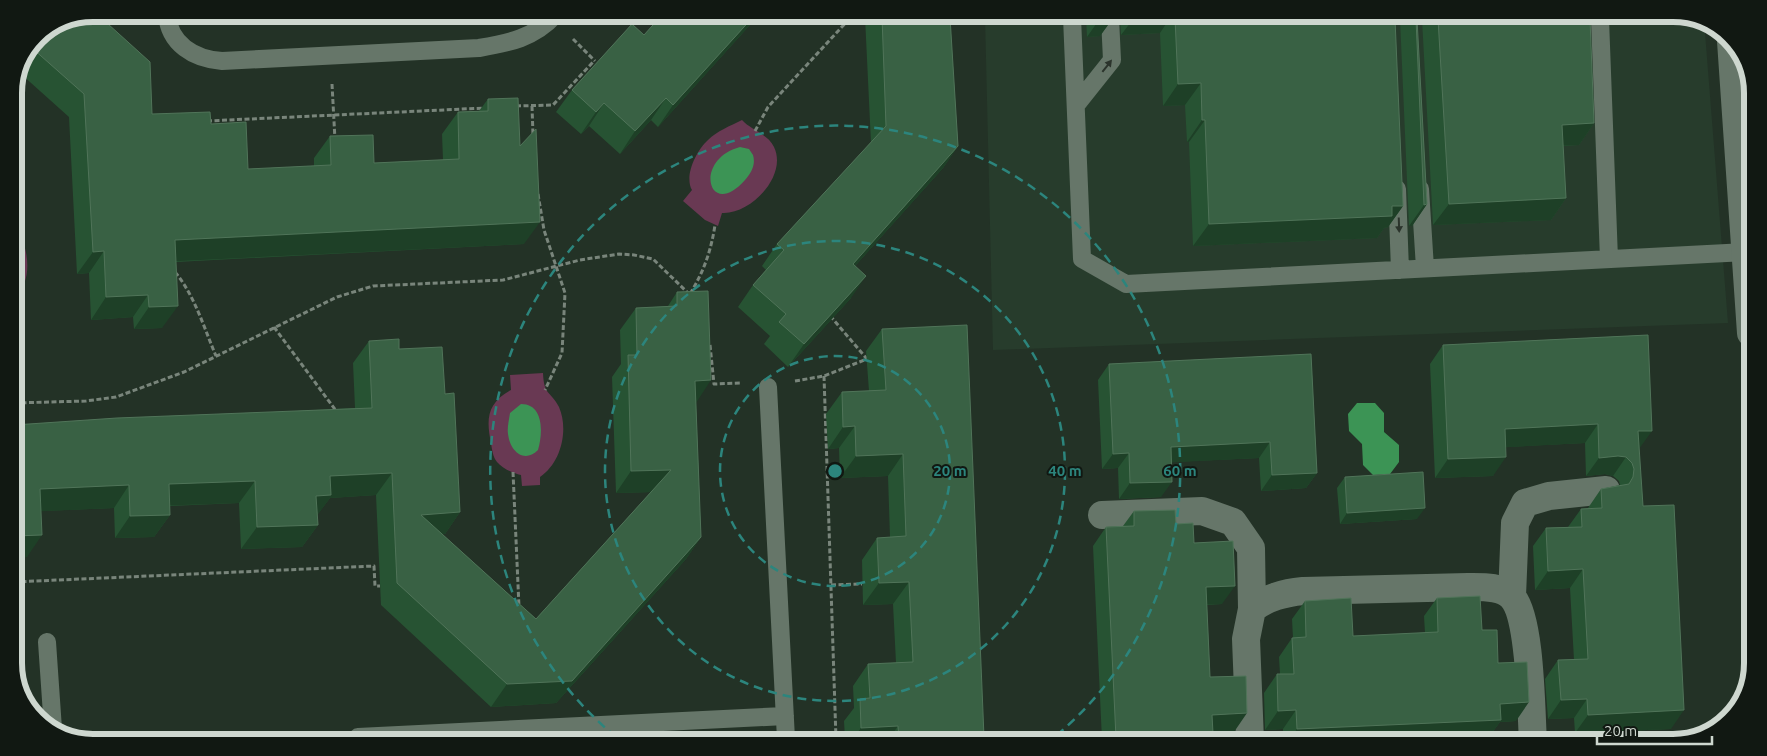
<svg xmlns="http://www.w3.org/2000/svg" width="1767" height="756" font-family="Ubuntu,sans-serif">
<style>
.built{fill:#273c2c}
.green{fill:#693953}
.water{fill:#3c9455}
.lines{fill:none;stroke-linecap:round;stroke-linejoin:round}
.path{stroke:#79857b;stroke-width:3;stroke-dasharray:5 2.5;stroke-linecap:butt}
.lane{stroke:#667669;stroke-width:18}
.street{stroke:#667669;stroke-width:28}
.secondary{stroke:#667669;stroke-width:28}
.wall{fill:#275333}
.shaded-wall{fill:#1e4027}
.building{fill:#396144;stroke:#507459}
.oneway{fill:#2b342c}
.ring{fill:none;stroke:#2c857d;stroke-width:2.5;stroke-dasharray:9 6}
.rim{fill:none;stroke:#ced7cf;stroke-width:6}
.centre{fill:#2c857d;stroke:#111812;stroke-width:2.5}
.ring-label{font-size:15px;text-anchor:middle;font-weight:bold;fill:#2c857d;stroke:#111812;stroke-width:4;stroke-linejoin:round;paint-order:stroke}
</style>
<rect width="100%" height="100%" fill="#233226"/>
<!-- built -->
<path class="built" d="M985 17 1704 20 1728 323 993 350Z"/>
<!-- green -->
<path class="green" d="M742 120C751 130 768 134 774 147 788 176 750 215 722 213L718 226 705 220 683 201 692 190C684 176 696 151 708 140 717 131 730 126 742 120Z
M14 221C27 244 36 278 14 298Z
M543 373C544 396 550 390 559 407 569 430 561 463 540 477V485L522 486 521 475C513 473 503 469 497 462 493 457 492 450 491 443 486 419 487 403 511 390L510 375Z"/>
<!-- water -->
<path class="water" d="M740 147 749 149 753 155C756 165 751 173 745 180 709 221 692 160 740 147Z
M1357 403H1375L1384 413V432L1399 445V462L1390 474 1373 475 1363 465 1362 444 1349 431 1348 414Z
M521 404C544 404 543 433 538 450 524 464 510 451 508 434 507 428 509 420 510 413Z"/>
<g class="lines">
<!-- path -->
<path class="path" d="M573 39 595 61
M332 84 335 140
M516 106 553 105 594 61
M532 106 533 135
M207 121 485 108
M755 131 768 107 851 17
M538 194 544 230 565 293 562 353 545 390
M175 272C195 296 204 328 216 356
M690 294C704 271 711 251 715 225
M274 327 337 412
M710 345 714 384 741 383
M824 376 836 739
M795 381 824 376 867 359 832 318
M14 403 86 401 116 397 184 372 337 297 373 286 503 280 580 260 619 254 634 255 653 259 689 294
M513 472 519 607
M14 582 374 566 375 586H380
M831 585 862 584"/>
<!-- lane -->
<path class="lane" d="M167 14C169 44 194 59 222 61L479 48C509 43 534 38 555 15
M1072 17 1082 259 1126 284 1746 252
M1600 19 1609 259
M1077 104 1112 60 1110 18
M1397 189 1400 270
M1420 189 1425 268
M768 387 786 739
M47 642 53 729
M358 737 785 716"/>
<!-- street -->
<path class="street" d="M1102 515 1202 511 1233 522 1251 548 1252 609
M1512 596 1515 523 1525 503 1549 496 1606 490
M1250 741 1246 639 1252 609C1268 597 1284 593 1303 591L1468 587C1482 587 1502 586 1512 597 1531 617 1531 712 1533 742"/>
<!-- secondary -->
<path class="secondary" d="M1731 41 1751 333"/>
</g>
<!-- wall -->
<path class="wall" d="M758 16 658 127 651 120 620 154 589 126 581 134 556 112 572 90 644 35Z
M865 17H950L958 146 943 168 855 266 851 298 788 367 764 344 770 336 738 307 753 285 766 270 762 266 777 244 871 143Z
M1086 17 1113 18 1100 36 1087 37Z
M1120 18 1395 19 1403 206 1388 227 1384 228 1377 238 1193 246 1189 142H1187L1185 105 1163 106 1160 33 1121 35Z
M1400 19H1417L1427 204 1412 226H1409Z
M1422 19H1590L1594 123 1579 145 1563 146 1566 198 1551 220 1433 225Z
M37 37 152 114 211 124 248 169 314 166V158L330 136 374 163 443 160 442 134 458 112 479 111 488 99 524 244 176 262 162 328 134 329 133 317 91 320 89 273 77 274 69 117 21 74Z
M677 292 696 401 701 537 686 559 556 703 491 707 381 605 376 495 330 498 317 515 318 525 302 547 241 549 239 503 170 506V515L154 537 115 538 114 508 41 511 27 557 14 558V425L355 408 353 363 369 341 399 349 445 394 460 512 445 534H442L536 619 651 492 616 493 612 377 621 364 620 330 636 308 668 306Z
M882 329 984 737 982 740 845 739 844 721 854 708 853 686 868 664 896 663 893 604 863 605 862 560 877 538 890 537 888 476 840 478 839 448 828 449 826 414 842 392 869 391 866 351Z
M1648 335 1639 449 1643 506 1671 729 1575 733 1574 718 1548 719 1545 679 1558 660H1574L1570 588 1535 590 1533 546 1546 528 1568 527 1581 509 1588 508 1601 489 1620 485 1619 481 1613 476 1605 474 1586 476 1585 443 1505 447 1493 476 1435 478 1430 364 1443 345Z
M1311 354 1317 473 1306 488 1261 491 1259 458 1171 462 1161 497 1119 499 1118 468 1102 469 1098 380 1109 364Z
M1345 477 1417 519 1340 524 1337 488Z
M1134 511 1176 524 1194 543 1222 604 1207 605 1210 677 1234 732 1213 733 1208 741 1102 740 1093 546 1106 527 1123 526Z
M1437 598 1482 630 1498 663 1516 721 1500 722 1488 738 1419 741H1283V729L1265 730 1264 693 1277 674H1280L1279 657 1292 638H1293L1292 619 1305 601 1353 636 1425 633 1424 616Z"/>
<!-- shaded-wall -->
<path class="shaded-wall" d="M754 16H758L658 127 673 105Z
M1101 17 1113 18 1100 36 1087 37Z
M1134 18H1170L1160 33 1121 35Z
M1201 83 1185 105 1163 106 1178 84Z
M666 98 651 120 620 154 635 131Z
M604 103 589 126 581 134 596 112Z
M1202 120H1205L1189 142H1187Z
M1594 123 1579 145 1547 146 1562 125Z
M958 146 943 168 837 286 853 264Z
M1566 198 1551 220 1433 225 1449 204Z
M1427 204 1412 226H1409L1424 205Z
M1392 206H1403L1388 227 1384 228 1377 238 1193 246 1209 224Z
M540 222 524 244 160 262 175 240Z
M104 251 89 273 77 274 93 252Z
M866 276 851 298 788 367 804 344Z
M148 295 133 317 91 320 106 297Z
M178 306 162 328 134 329 149 307Z
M711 380 696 403 695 381Z
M1598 424 1585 443 1492 448 1505 429Z
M855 426 839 448 828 449 843 427Z
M1638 431H1652L1639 449Z
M1270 442 1259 458 1160 463 1171 447Z
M1129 453 1118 468 1102 469 1113 454Z
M903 454 888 476 840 478 856 456Z
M1618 456 1626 457 1613 476 1605 474 1586 476 1599 458Z
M1506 457 1493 476 1435 478 1448 459Z
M671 470 655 492 616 493 631 471Z
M392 473 376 495 330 498 316 517 301 518 330 476Z
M1317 473 1306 488 1261 491 1272 475Z
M255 481 239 503 153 506 169 484Z
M1172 482 1161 497 1119 499 1130 483Z
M129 485 114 508 25 512 40 489Z
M1425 508 1417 519 1340 524 1347 513Z
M460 512 445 534 405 537 421 515Z
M170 515 154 537 115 538 130 516Z
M318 525 302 547 241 549 257 527Z
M42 535 27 557 14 558V536Z
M701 537 686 559 556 703 491 707 507 684Z
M1583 569 1570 588 1535 590 1548 571Z
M909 582 893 604 863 605 879 583Z
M1235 586 1222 604 1193 605 1206 587Z
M1587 699 1574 718 1548 719 1561 700Z
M1529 702 1516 721 1500 722 1488 738 1419 741H1288L1297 729 1500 704Z
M1296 710 1283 729 1265 730 1278 711Z
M1684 710 1671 729 1575 733 1588 715Z
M1247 713 1234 732 1204 733H1213L1208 741 1114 740 1116 738 1212 715Z
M898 726 889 739H853L861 728Z
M984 737 982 740 922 739Z"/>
<!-- building -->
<path class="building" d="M94 14H97L150 62 152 114 210 112 211 124 246 122 248 169 331 165 330 136 373 135 374 163 459 159 458 112 488 111V99L518 98 520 146 536 129 540 222 175 240 178 306 149 307 148 295 106 297 104 251 93 252 84 94 32 48 37 37Z
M661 16H754L673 105 666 98 635 131 604 103 596 112 572 90 632 24 644 35Z
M882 17H950L958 146 853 264 866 276 804 344 779 322 786 314 753 285 784 250 777 244 886 126Z
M1175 18 1395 19 1403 206H1392V216L1209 224 1205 120H1202L1201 83 1178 84Z
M1416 19H1417L1427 204 1424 205Z
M1438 19H1590L1594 123 1562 125 1566 198 1449 204Z
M708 291 711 380 695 381 701 537 572 681 507 684 397 583 392 473 330 476 331 495 316 496 318 525 257 527 255 481 169 484 170 515 130 516 129 485 40 489 42 535 14 536V425L117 418 372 408 369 341 399 339V349L442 347 445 394 454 393 460 512 421 515 536 619 671 470 631 471 628 355H637L636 308 677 306V292Z
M967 325 984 737 922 739H899L898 726 861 728 860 699 870 698 868 664 913 662 909 582 879 583 877 538 906 536 903 454 856 456 855 426 843 427 842 392 886 390 882 329Z
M1648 335 1652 431H1638L1643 506 1674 505 1684 710 1588 715 1587 699 1561 700 1558 660 1588 659 1583 569 1548 571 1546 528 1582 527 1581 509 1602 508 1601 489 1629 484 1633 477 1634 469 1632 463 1626 457 1618 456 1599 458 1598 424 1505 429 1506 457 1448 459 1443 345Z
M1311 354 1317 473 1272 475 1270 442 1171 447 1172 482 1130 483 1129 453 1113 454 1109 364Z
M1423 472 1425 508 1347 513 1345 477Z
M1175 510 1176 524 1193 523 1194 543 1233 541 1235 586 1206 587 1210 677 1246 676 1247 713 1212 715 1213 733 1116 738 1106 527 1134 526V511Z
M1480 596 1482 630H1497L1498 663 1527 662 1529 702 1500 704 1501 720 1297 729 1296 710 1278 711 1277 674H1294L1292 638 1306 637 1305 601 1351 598 1353 636 1438 632 1437 598Z"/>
<!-- one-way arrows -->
<defs><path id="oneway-solid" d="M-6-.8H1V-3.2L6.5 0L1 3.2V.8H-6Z" transform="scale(1.25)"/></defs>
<g class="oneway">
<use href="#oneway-solid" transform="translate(1107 66) rotate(-52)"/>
<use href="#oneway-solid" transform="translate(1399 225) rotate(88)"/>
</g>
<!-- distance rings -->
<g class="ring">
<circle cx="835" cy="471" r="115"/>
<circle cx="835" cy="471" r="230"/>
<path d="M616 737A345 345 0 1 1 1052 739"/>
</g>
<!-- crop -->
<path d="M0 0H1767V756H0ZM93 22H1673A71 71 0 0 1 1744 93V663A71 71 0 0 1 1673 734H93A71 71 0 0 1 22 663V93A71 71 0 0 1 93 22Z" fill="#111812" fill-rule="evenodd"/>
<path class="rim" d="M93 22H1673A71 71 0 0 1 1744 93V663A71 71 0 0 1 1673 734H93A71 71 0 0 1 22 663V93A71 71 0 0 1 93 22Z"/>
<circle cx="835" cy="471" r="8" class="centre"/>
<g class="ring-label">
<text x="950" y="476">20 m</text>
<text x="1065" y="476">40 m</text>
<text x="1180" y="476">60 m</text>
</g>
<!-- scale -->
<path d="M1597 736v8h115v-8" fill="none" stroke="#ced7cf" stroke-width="2.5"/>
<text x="1604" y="736" font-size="15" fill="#ced7cf" stroke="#111812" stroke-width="4" paint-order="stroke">20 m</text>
</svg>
